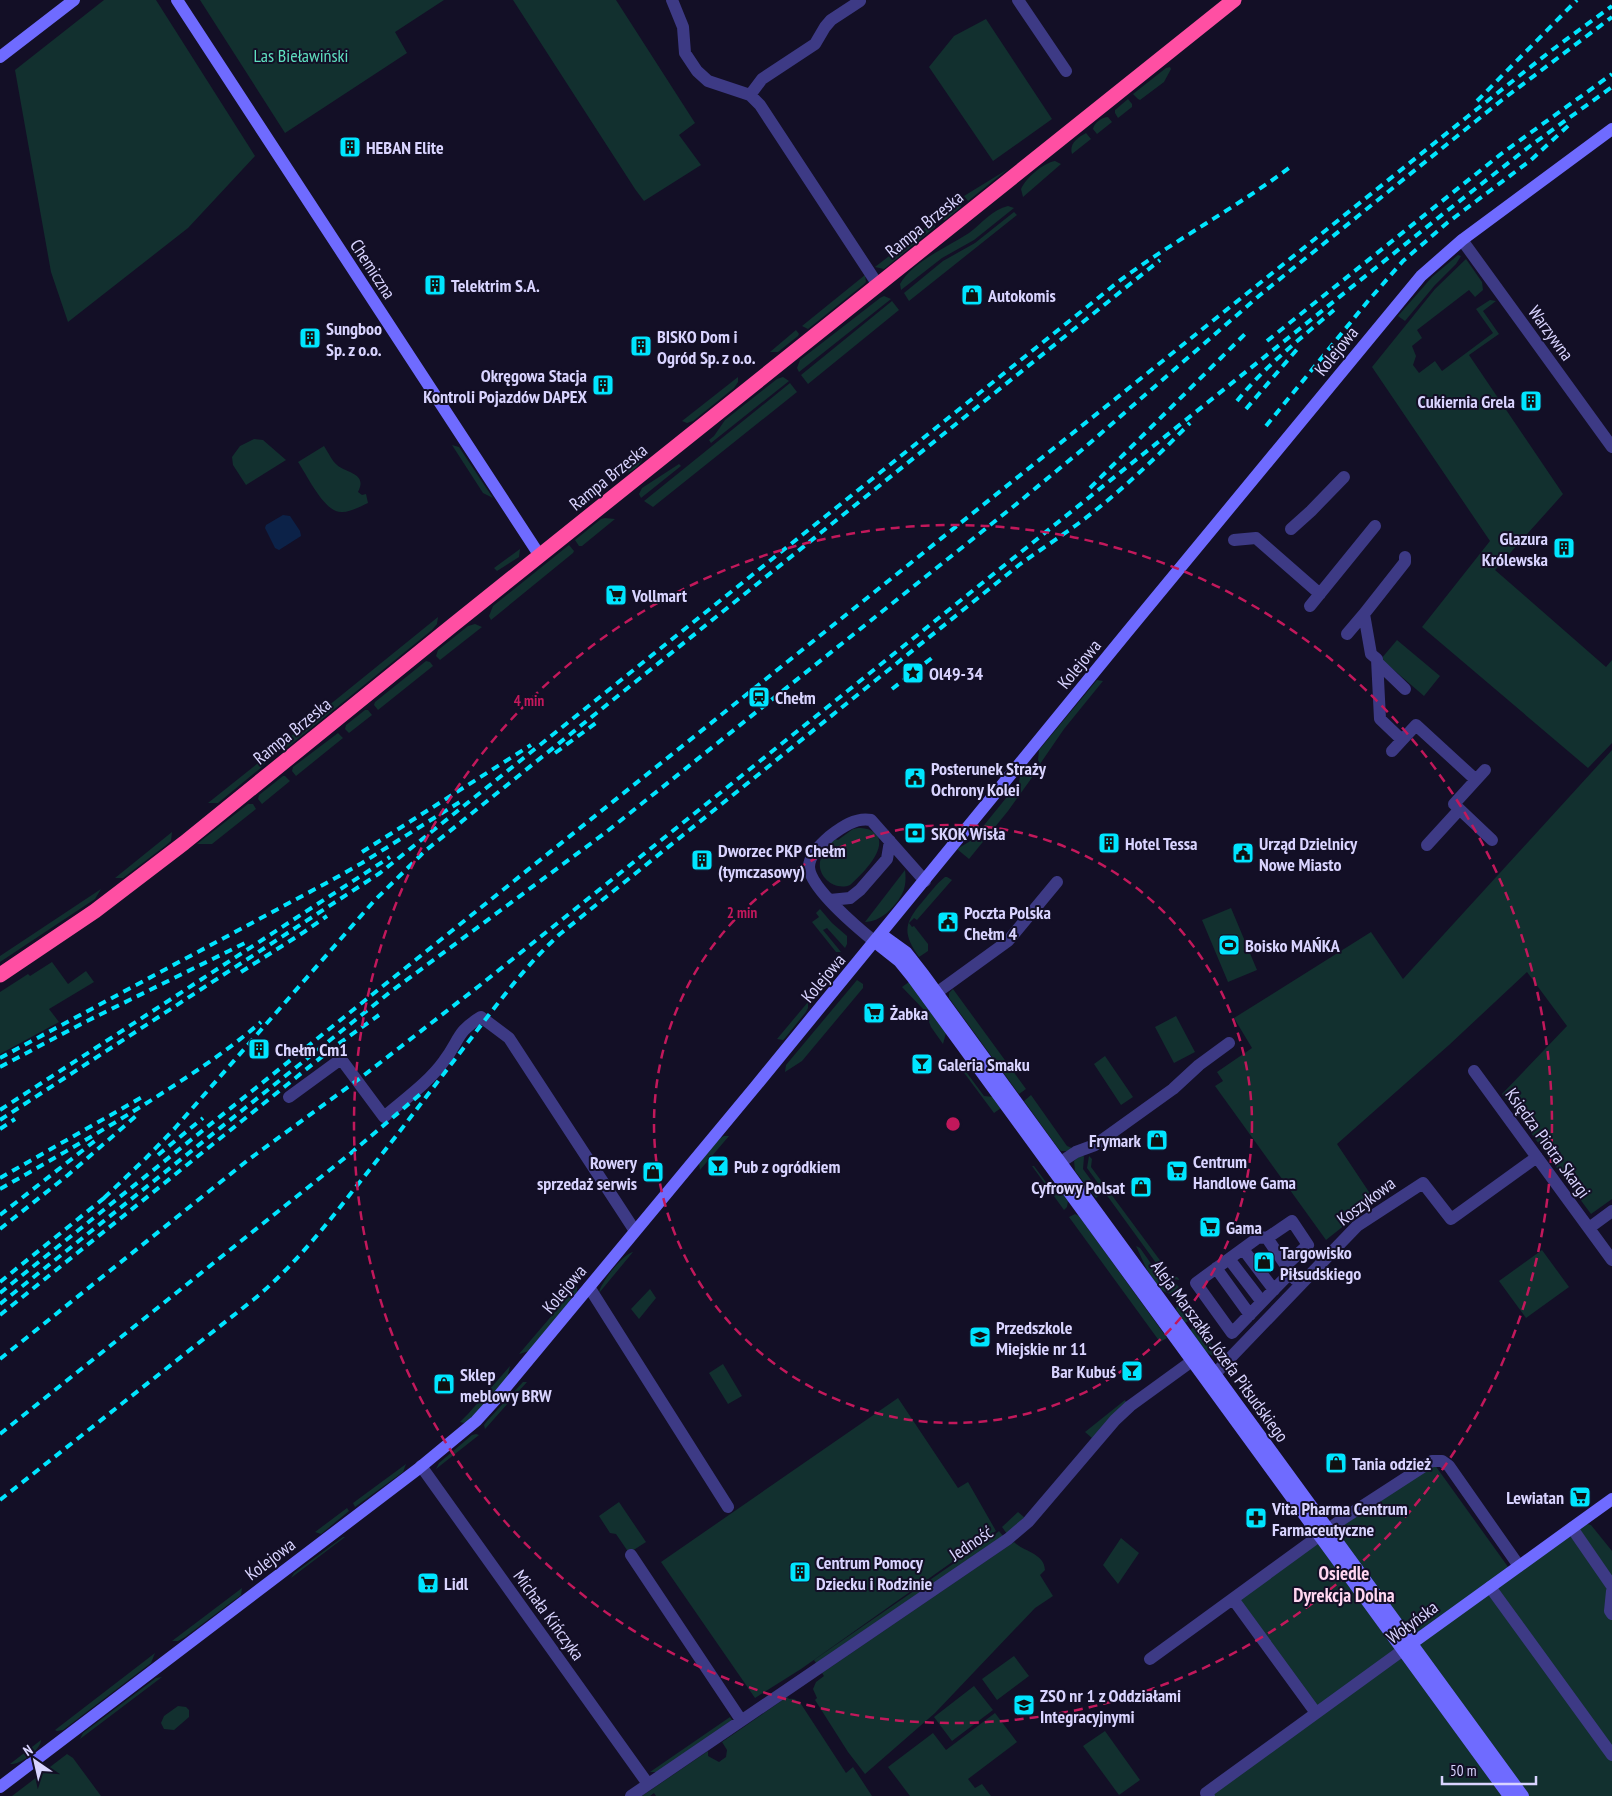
<svg xmlns="http://www.w3.org/2000/svg" width="1612" height="1796" font-family="'PT Sans Narrow',sans-serif">
<style>
.green{fill:#12302f}
.water{fill:#0c2248}
.lines{fill:none;stroke-linecap:round;stroke-linejoin:round}
.street{stroke:#3d3a85;stroke-width:12}
.secondary{stroke:#6f6bff;stroke-width:12}
.highway{stroke:#ff4fa3;stroke-width:15}
.rail{stroke:#00e5ff;stroke-width:4;stroke-dasharray:8 6;stroke-linecap:butt}
.ring{fill:none;stroke:#c2185b;stroke-width:2.5;stroke-dasharray:9 6}
.labels{text-anchor:middle;dominant-baseline:central;stroke-width:4;stroke-linejoin:round;paint-order:stroke}
.park-label{font-size:18px;fill:#5fe0c0;stroke:#130f26}
.poi-label{font-size:18px;font-weight:bold;fill:#d9d4ff;stroke:#130f26;text-anchor:start}
.street-label{font-size:18px;fill:#d9d4ff;stroke:#130f26}
.neighbourhood-label{font-size:19px;font-weight:bold;fill:#ffd6f0;stroke:#130f26}
.centre{fill:#c2185b;stroke:#130f26;stroke-width:2.5}
.ring-label{font-size:15px;text-anchor:middle;font-weight:bold;fill:#c2185b;stroke:#130f26;stroke-width:4;stroke-linejoin:round;paint-order:stroke}
</style>
<rect width="100%" height="100%" fill="#130f26"/>
<!-- green -->
<path class="green" d="M104 0H156L255 156 188 228 68 322 51 272 15 70Z
M200 0H444L395 32 407 53 285 133Z
M513 0H616L695 123 679 135 701 165 644 201 635 189Z
M986 19 1052 119 993 161 929 67 954 36Z
M1170 67 1171 69 1164 82 1140 100 1138 99 1133 94 1166 68Z
M1128 99 1132 104V107L1118 118 1115 113V110Z
M1108 117 1112 122 1097 134 1093 129C1094 123 1102 117 1108 117Z
M1086 133 1091 139 1072 154C1069 144 1077 138 1086 133Z
M1055 161 1061 164 1023 197 1021 189C1026 178 1043 163 1055 161Z
M1008 169 968 201 964 196Z
M958 201 961 207 945 220H941L939 216Z
M1008 206 1014 208 974 240 942 258 901 290 900 284C912 262 949 246 969 233 981 224 993 209 1008 206Z
M1014 212 1017 215 909 301 904 293 943 261 975 243Z
M933 222 935 224V227L884 269 875 267Z
M1458 255 1461 256 1456 264 1435 285 1405 321 1398 316 1432 277Z
M1466 259 1482 282 1483 290 1475 297 1469 290 1417 330 1422 338 1412 346 1416 356 1413 365 1419 373 1435 361 1442 371 1493 333 1476 309 1490 300 1496 301 1483 311 1499 334 1469 355 1563 494 1495 570 1606 667 1612 660V743L1588 768 1422 627 1490 541 1372 367 1435 289Z
M865 275 866 282 863 285 808 329 802 326Z
M884 296 891 299 799 372 797 368 800 360 880 298Z
M892 301 899 310 808 384 801 375Z
M796 330 799 334 798 336 778 352H770Z
M738 377V382L734 388 693 421 687 423 682 421Z
M783 377 789 381 711 443 709 440 714 436 725 420 777 379Z
M790 383 797 392 653 507 644 501Z
M254 439 263 440 286 460 246 485 233 465 232 457 240 446Z
M452 445 459 447 493 498 483 493Z
M324 446C328 452 332 461 337 465 346 473 368 473 358 492L362 495 366 494 368 503C361 506 349 513 341 512 324 512 307 475 298 462Z
M644 452C645 464 628 477 616 474Z
M679 464 681 466 641 498 639 494 642 488Z
M605 518 615 519 582 546H579L575 540 601 519Z
M569 545 574 551 573 553 491 620 489 616 493 606Z
M520 549 519 557 497 571 494 568Z
M438 617 437 624 432 630 284 750 275 749Z
M475 624 482 627 440 660 436 656 438 650 468 626Z
M1397 640 1440 676 1424 696 1381 659Z
M426 661 430 662 433 666 378 710 374 705 375 702Z
M1097 680 1103 681 1064 729 1040 764 1038 760 1039 750Z
M365 710H368L372 715 349 733 345 729 346 725Z
M338 733 343 738 296 776 292 771 293 767Z
M1612 750V1199L1591 1214 1502 1094 1567 1026 1527 972 1449 1045 1337 1144 1375 1201 1326 1240 1215 1086 1223 1081 1217 1072 1252 1048 1234 1018 1371 932 1403 979Z
M267 756 266 762 263 766 218 803H208Z
M1025 768 1036 772 1008 811 969 859 957 849 972 840 1019 782 1021 771Z
M283 776H285L290 781 262 804 258 799 259 795Z
M248 804H253L256 809 212 844H197Z
M858 828C865 828 872 829 877 835 887 850 861 875 850 885 833 892 813 873 822 856 824 852 828 849 831 847L830 843 835 839 838 840 853 829Z
M172 832 171 841 165 846 123 878H115Z
M905 870C906 877 906 887 902 894 895 907 881 922 865 922Z
M945 877H947L952 880 917 920 914 918 909 923 912 927 914 926 928 944V951L919 957C902 933 904 923 923 901 930 893 936 884 945 877Z
M101 889 95 899 0 962V956Z
M1231 908 1257 970 1228 982 1202 920Z
M820 909 832 923 847 936V944L845 948 827 928 823 930 841 952H836L812 922 819 917 816 913Z
M52 962 68 984 86 971 94 982 49 1009 59 1022 0 1054V992L28 974 30 976Z
M857 980 863 984V988L802 1061 785 1072 786 1065Z
M909 982 946 1033 943 1044 931 1027 925 1011 902 987Z
M953 989 1026 1089 1019 1094 949 998V993Z
M808 1002V1008L806 1012 785 1038 783 1040 777 1039Z
M1176 1016 1195 1052 1174 1063 1155 1027Z
M1105 1056 1133 1097 1121 1105 1094 1064Z
M964 1069 984 1096 993 1097 1001 1108 994 1113 962 1070Z
M1031 1095 1067 1146 1072 1148 1069 1151H1061L1058 1148 1024 1101Z
M724 1136H729L700 1170 699 1163 720 1138Z
M1082 1154 1084 1157 1083 1169 1099 1191 1098 1193 1099 1195 1096 1198 1075 1171 1074 1161Z
M1089 1156 1092 1159 1091 1167 1162 1263V1267L1169 1276 1177 1277 1180 1280 1167 1278 1087 1168Z
M1032 1166H1034L1051 1189 1061 1191 1068 1201 1067 1207 1064 1210Z
M1075 1214 1079 1216 1167 1338 1160 1342 1069 1217Z
M1136 1246 1140 1248 1164 1282 1176 1284 1179 1287 1171 1294C1154 1292 1143 1260 1136 1246Z
M1542 1250 1569 1287 1526 1318 1499 1281Z
M633 1252 599 1293C600 1283 623 1254 633 1252Z
M577 1286V1292L529 1351 519 1354Z
M650 1289 656 1298 639 1319 631 1309Z
M1181 1299 1183 1305 1193 1318 1185 1323 1176 1309 1178 1302Z
M1197 1325 1221 1357C1206 1359 1198 1340 1190 1330Z
M723 1364 742 1396 728 1404 709 1373Z
M510 1366 507 1378 468 1422 464 1423 460 1422 468 1414Z
M523 1382H527L485 1429 484 1425 487 1421Z
M898 1398 958 1488 968 1482 996 1531 801 1669 755 1698 661 1562Z
M1125 1400 1126 1403 1110 1417 1092 1438 1085 1432Z
M476 1434 479 1435 436 1469 439 1463 472 1435Z
M1432 1461 1511 1571 1584 1523 1591 1525 1612 1551V1796H1209L1316 1713 1233 1599Z
M406 1464 403 1472 355 1507 353 1503Z
M619 1502 646 1542 629 1553 616 1534 610 1533 599 1516Z
M347 1508 349 1511 321 1534 315 1532Z
M1018 1512 1025 1518 1007 1534 1002 1527Z
M999 1531 1003 1536 816 1663 814 1660 992 1537Z
M343 1537H345L291 1578 294 1573Z
M1121 1538 1139 1553 1118 1584 1103 1565Z
M1014 1542C1024 1552 1044 1553 1045 1570L1040 1575 1053 1596 1035 1608 935 1713 865 1774 848 1752 815 1700 817 1698 813 1689 816 1682 824 1676 822 1673Z
M242 1588 241 1595 185 1637 178 1641H172Z
M155 1653 151 1663 63 1730 57 1731 55 1730Z
M1014 1656 1029 1676 997 1700 982 1679Z
M162 1677 80 1739 83 1733 156 1678Z
M974 1686 993 1710 952 1741 934 1717Z
M787 1697 789 1699C794 1698 797 1700 801 1704L846 1773 853 1767 872 1796H656L654 1793 650 1796H642L708 1751V1756L719 1762 726 1757 727 1750 722 1742Z
M178 1706 186 1707 189 1710V1717L174 1730 164 1729 161 1723 164 1716Z
M995 1713 1017 1742 968 1779 975 1788 982 1784 991 1796H910L888 1767 933 1733 946 1750Z
M730 1717 732 1720 657 1772H650Z
M1105 1731 1140 1780 1119 1795 1083 1746Z
M41 1740C41 1750 20 1765 10 1764Z
M67 1754 73 1758 101 1796H12Z"/>
<!-- water -->
<path class="water" d="M283 515 290 516 300 531 301 536 279 550 275 548 265 528 266 525Z"/>
<g class="lines">
<!-- street -->
<path class="street" d="M672 0 683 27 685 53 697 71 708 81 750 95 760 105 878 285
M1018 0 1066 71
M750 95 762 79 815 44 825 27 831 20 860 1
M1462 240 1612 447
M1291 529 1311 511 1344 477
M1234 540 1256 538 1320 594
M1310 606 1375 526
M1347 634 1364 614
M1378 663 1405 689
M1402 740 1380 719 1377 659 1371 654 1364 614 1405 562V557
M1392 751 1416 725 1476 780
M1485 770 1454 804 1492 840
M1427 845 1459 810
M830 900 850 898 860 890 887 859 890 841
M875 942C859 929 810 888 809 867 809 855 821 844 830 836 842 827 856 817 871 820L925 881
M928 999 1008 941 1057 882
M1474 1071 1612 1260
M289 1097 341 1059 384 1117C405 1099 428 1083 444 1061 460 1040 456 1032 481 1017L509 1038 635 1231
M1052 1168 1076 1152 1095 1145 1173 1089 1199 1065 1229 1043
M1589 1228 1612 1211
M1267 1238 1259 1237 1196 1283 1232 1333 1291 1272
M1243 1249 1274 1290
M1229 1259 1262 1302
M1286 1265 1308 1245 1292 1221 1267 1238 1295 1279
M1216 1268 1250 1315
M589 1287 728 1507
M1208 1381 1357 1226 1423 1183 1451 1219 1537 1157
M421 1466 648 1784
M1572 1528 1612 1586
M631 1555 741 1720
M1490 1587 1612 1755
M1612 1591 1610 1611 1612 1614
M1233 1599 1316 1713
M1150 1659 1341 1520 1432 1461H1442L1449 1466 1519 1566
M631 1796 1008 1539 1028 1522 1115 1420 1130 1406 1192 1361
M1209 1796 1206 1793 1403 1650"/>
<!-- secondary -->
<path class="secondary" d="M177 0 540 556
M0 57 74 0
M881 934 906 952 924 975 1523 1796
M875 942 899 961 912 977 1509 1796
M1407 1647 1612 1499
M0 1787 418 1469 476 1421 496 1399 755 1087 1128 631 1421 276 1462 240 1612 129"/>
<!-- highway -->
<path class="highway" d="M0 975 95 911 184 843 453 625 1234 0"/>
<!-- rail -->
<path class="rail" d="M1477 101 1577 0
M1267 341 1501 154 1612 74
M1237 401C1265 366 1300 339 1334 310
M1246 409 1299 347
M1266 426 1368 301 1403 261 1447 223 1531 160 1569 125
M1090 488 1248 331
M892 689 933 657
M555 753 596 723
M362 852 531 745
M241 972 304 932 327 916
M0 1058 332 880 362 863 463 800
M0 1067 85 1022 247 942
M0 1110 390 857
M0 1120 380 873 1118 282C1173 241 1234 209 1289 168
M0 1129 15 1119
M158 1155 203 1118
M0 1178 144 1096
M0 1189C48 1162 95 1135 142 1106 183 1080 224 1054 261 1022
M104 1198 146 1158 175 1128 374 901 425 851 1160 260
M0 1215 96 1140
M0 1229 68 1175 136 1116
M0 1282 109 1194
M0 1293 1467 117 1552 50 1612 6
M0 1304 389 993 605 833 1014 506 1083 449 1260 295 1502 100 1612 17
M0 1315 334 1047 379 1015
M0 1359 248 1160 363 1076 479 986 1443 214 1530 146 1612 87
M0 1434 351 1153 424 1091
M0 1500 253 1300C292 1268 324 1228 355 1188 394 1140 431 1090 469 1041 498 1003 525 966 560 934L1019 565C1037 552 1057 539 1075 526 1117 495 1154 460 1190 423"/>
</g>
<!-- distance rings -->
<g class="ring">
<circle cx="953" cy="1124" r="299"/>
<circle cx="953" cy="1124" r="599"/>
</g>
<!-- icons -->
<defs>
<g id="building-square" transform="scale(1.125)"><rect x="-9" y="-9" width="18" height="18" rx="4" fill="#00e5ff" stroke="#130f26"/><path d="M-4-6H4V6H1V3H-1V6H-4ZM-2.5-4.3h1.7v1.8h-1.7ZM.8-4.3h1.7v1.8H.8ZM-2.5-1h1.7V.8h-1.7ZM.8-1h1.7V.8H.8Z" fill="#111"/></g>
<g id="shop-square" transform="scale(1.125)"><rect x="-9" y="-9" width="18" height="18" rx="4" fill="#00e5ff" stroke="#130f26"/><path d="M-5-2.5h2.3a2.7 3.5 0 0 1 5.4 0H5L5.5 6h-11ZM-1.5-2.5h3a1.5 2.3 0 0 0-3 0Z" fill="#111"/></g>
<g id="supermarket-square" transform="scale(1.125)"><rect x="-9" y="-9" width="18" height="18" rx="4" fill="#00e5ff" stroke="#130f26"/><path d="M-6-5.5h2.5l.6 2H6L4.5 2H-2.5L-4.4-4H-6ZM-1.5 3.2a1.3 1.3 0 1 0 .1 0ZM3 3.2a1.3 1.3 0 1 0 .1 0Z" fill="#111"/></g>
<g id="sight-square" transform="scale(1.125)"><rect x="-9" y="-9" width="18" height="18" rx="4" fill="#00e5ff" stroke="#130f26"/><path d="M0-6L1.8-2.2L6-1.7L2.9 1.2L3.7 5.4L0 3.3L-3.7 5.4L-2.9 1.2L-6-1.7L-1.8-2.2Z" fill="#111"/></g>
<g id="station-square" transform="scale(1.125)"><rect x="-9" y="-9" width="18" height="18" rx="4" fill="#00e5ff" stroke="#130f26"/><path d="M-3-6H3Q5-6 5-4V2Q5 4 3 4L4.5 6H3L1.5 4h-3L-3 6H-4.5L-3 4Q-5 4-5 2V-4Q-5-6-3-6ZM-3.5-4v3h7v-3ZM-3.5 1v1.5H-2V1ZM2 1v1.5H3.5V1Z" fill="#111"/></g>
<g id="civic-square" transform="scale(1.125)"><rect x="-9" y="-9" width="18" height="18" rx="4" fill="#00e5ff" stroke="#130f26"/><path d="M-.6-6.5H3V-4.5H.6V-3L4-1V1h2V6H-6V1h2V-1L-.6-3ZM-1.2 2.5V6h2.4V2.5Z" fill="#111"/></g>
<g id="bank-square" transform="scale(1.125)"><rect x="-9" y="-9" width="18" height="18" rx="4" fill="#00e5ff" stroke="#130f26"/><path d="M-6-4H6V4H-6ZM0-2.3a2.3 2.3 0 1 0 0 4.6a2.3 2.3 0 1 0 0-4.6Z" fill="#111"/></g>
<g id="stadium-square" transform="scale(1.125)"><rect x="-9" y="-9" width="18" height="18" rx="4" fill="#00e5ff" stroke="#130f26"/><path d="M0-5a6.5 5 0 1 0 0 10a6.5 5 0 1 0 0-10ZM-3.5-1.8h7v3.6h-7Z" fill="#111"/></g>
<g id="bar-square" transform="scale(1.125)"><rect x="-9" y="-9" width="18" height="18" rx="4" fill="#00e5ff" stroke="#130f26"/><path d="M-6-5H6L.8 .8V4.5H3.5V6h-7V4.5H-.8V.8Z" fill="#111"/></g>
<g id="school-square" transform="scale(1.125)"><rect x="-9" y="-9" width="18" height="18" rx="4" fill="#00e5ff" stroke="#130f26"/><path d="M0-5L7-2L0 1L-7-2ZM-4 1L0 2.5L4 1V4Q0 6-4 4Z" fill="#111"/></g>
<g id="pharmacy-square" transform="scale(1.125)"><rect x="-9" y="-9" width="18" height="18" rx="4" fill="#00e5ff" stroke="#130f26"/><path d="M-2-6h4v4h4v4h-4v4h-4v-4h-4v-4h4Z" fill="#111"/></g>
</defs>
<g fill-rule="evenodd">
<use href="#building-square" x="350" y="147"/>
<use href="#building-square" x="435" y="285"/>
<use href="#shop-square" x="972" y="295"/>
<use href="#building-square" x="310" y="338"/>
<use href="#building-square" x="641" y="346"/>
<use href="#building-square" x="603" y="385"/>
<use href="#building-square" x="1531" y="401"/>
<use href="#building-square" x="1564" y="548"/>
<use href="#supermarket-square" x="616" y="595"/>
<use href="#sight-square" x="913" y="673"/>
<use href="#station-square" x="759" y="697"/>
<use href="#civic-square" x="915" y="778"/>
<use href="#bank-square" x="915" y="833"/>
<use href="#building-square" x="1109" y="843"/>
<use href="#civic-square" x="1243" y="853"/>
<use href="#building-square" x="702" y="860"/>
<use href="#civic-square" x="948" y="922"/>
<use href="#stadium-square" x="1229" y="945"/>
<use href="#supermarket-square" x="874" y="1013"/>
<use href="#building-square" x="259" y="1049"/>
<use href="#bar-square" x="922" y="1064"/>
<use href="#shop-square" x="1157" y="1140"/>
<use href="#bar-square" x="718" y="1166"/>
<use href="#supermarket-square" x="1177" y="1171"/>
<use href="#shop-square" x="653" y="1172"/>
<use href="#shop-square" x="1141" y="1187"/>
<use href="#supermarket-square" x="1210" y="1227"/>
<use href="#shop-square" x="1264" y="1262"/>
<use href="#school-square" x="980" y="1337"/>
<use href="#bar-square" x="1132" y="1371"/>
<use href="#shop-square" x="444" y="1384"/>
<use href="#shop-square" x="1336" y="1463"/>
<use href="#supermarket-square" x="1580" y="1497"/>
<use href="#pharmacy-square" x="1256" y="1518"/>
<use href="#building-square" x="800" y="1572"/>
<use href="#supermarket-square" x="428" y="1583"/>
<use href="#school-square" x="1024" y="1705"/>
</g>
<g class="labels">
<!-- park labels -->
<g class="park-label">
<text x="301" y="55">Las Bieławiński</text>
</g>
<!-- poi labels -->
<g class="poi-label">
<text x="366" y="147">HEBAN Elite</text>
<text x="451" y="285">Telektrim S.A.</text>
<text x="988" y="295">Autokomis</text>
<text x="326" y="328">Sungboo<tspan x="326" dy="21">Sp. z o.o.</tspan></text>
<text x="657" y="336">BISKO Dom i<tspan x="657" dy="21">Ogród Sp. z o.o.</tspan></text>
<text x="587" y="375" text-anchor="end">Okręgowa Stacja<tspan x="587" dy="21">Kontroli Pojazdów DAPEX</tspan></text>
<text x="1515" y="401" text-anchor="end">Cukiernia Grela</text>
<text x="1548" y="538" text-anchor="end">Glazura<tspan x="1548" dy="21">Królewska</tspan></text>
<text x="632" y="595">Vollmart</text>
<text x="929" y="673">Ol49-34</text>
<text x="775" y="697">Chełm</text>
<text x="931" y="768">Posterunek Straży<tspan x="931" dy="21">Ochrony Kolei</tspan></text>
<text x="931" y="833">SKOK Wisła</text>
<text x="1125" y="843">Hotel Tessa</text>
<text x="1259" y="843">Urząd Dzielnicy<tspan x="1259" dy="21">Nowe Miasto</tspan></text>
<text x="718" y="850">Dworzec PKP Chełm<tspan x="718" dy="21">(tymczasowy)</tspan></text>
<text x="964" y="912">Poczta Polska<tspan x="964" dy="21">Chełm 4</tspan></text>
<text x="1245" y="945">Boisko MAŃKA</text>
<text x="890" y="1013">Żabka</text>
<text x="275" y="1049">Chełm Cm1</text>
<text x="938" y="1064">Galeria Smaku</text>
<text x="1141" y="1140" text-anchor="end">Frymark</text>
<text x="1193" y="1161">Centrum<tspan x="1193" dy="21">Handlowe Gama</tspan></text>
<text x="637" y="1162" text-anchor="end">Rowery<tspan x="637" dy="21">sprzedaż serwis</tspan></text>
<text x="734" y="1166">Pub z ogródkiem</text>
<text x="1125" y="1187" text-anchor="end">Cyfrowy Polsat</text>
<text x="1226" y="1227">Gama</text>
<text x="1280" y="1252">Targowisko<tspan x="1280" dy="21">Piłsudskiego</tspan></text>
<text x="996" y="1327">Przedszkole<tspan x="996" dy="21">Miejskie nr 11</tspan></text>
<text x="1116" y="1371" text-anchor="end">Bar Kubuś</text>
<text x="460" y="1374">Sklep<tspan x="460" dy="21">meblowy BRW</tspan></text>
<text x="1352" y="1463">Tania odzież</text>
<text x="1564" y="1497" text-anchor="end">Lewiatan</text>
<text x="1272" y="1508">Vita Pharma Centrum<tspan x="1272" dy="21">Farmaceutyczne</tspan></text>
<text x="816" y="1562">Centrum Pomocy<tspan x="816" dy="21">Dziecku i Rodzinie</tspan></text>
<text x="444" y="1583">Lidl</text>
<text x="1040" y="1695">ZSO nr 1 z Oddziałami<tspan x="1040" dy="21">Integracyjnymi</tspan></text>
</g>
<!-- street labels -->
<g class="street-label">
<text transform="translate(924 224) rotate(-39)">Rampa Brzeska</text>
<text transform="translate(373 269) rotate(57)">Chemiczna</text>
<text transform="translate(1551 333) rotate(54)">Warzywna</text>
<text transform="translate(1336 351) rotate(-51)">Kolejowa</text>
<text transform="translate(608 477) rotate(-39)">Rampa Brzeska</text>
<text transform="translate(1079 664) rotate(-51)">Kolejowa</text>
<text transform="translate(292 731) rotate(-39)">Rampa Brzeska</text>
<text transform="translate(823 978) rotate(-50)">Kolejowa</text>
<text transform="translate(1548 1143) rotate(54)">Księdza Piotra Skargi</text>
<text transform="translate(1366 1201) rotate(-37)">Koszykowa</text>
<text transform="translate(564 1289) rotate(-50)">Kolejowa</text>
<text transform="translate(1220 1351) rotate(54)">Aleja Marszałka Józefa Piłsudskiego</text>
<text transform="translate(971 1543) rotate(-34)">Jedność</text>
<text transform="translate(270 1559) rotate(-37)">Kolejowa</text>
<text transform="translate(549 1615) rotate(54)">Michała Kińczyka</text>
<text transform="translate(1412 1622) rotate(-36)">Wołyńska</text>
</g>
<!-- neighbourhood labels -->
<g class="neighbourhood-label">
<text x="1344" y="1573">Osiedle<tspan x="1344" dy="22">Dyrekcja Dolna</tspan></text>
</g>
</g>
<circle cx="953" cy="1124" r="8" class="centre"/>
<g class="ring-label">
<text x="529" y="706">4 min</text>
<text x="742" y="918">2 min</text>
</g>
<!-- north arrow -->
<g transform="translate(35 1761) rotate(326)" stroke="#130f26" stroke-width="4" paint-order="stroke">
<path d="M0-4L9 19L0 12L-9 19Z" fill="#d9d4ff"/>
<text y="-8" font-size="14" font-weight="bold" text-anchor="middle" fill="#d9d4ff">N</text>
</g>
<!-- scale -->
<path d="M1442 1776v8h94v-8" fill="none" stroke="#d9d4ff" stroke-width="2.5"/>
<text x="1450" y="1776" font-size="15" fill="#d9d4ff" stroke="#130f26" stroke-width="4" paint-order="stroke">50 m</text>
</svg>
